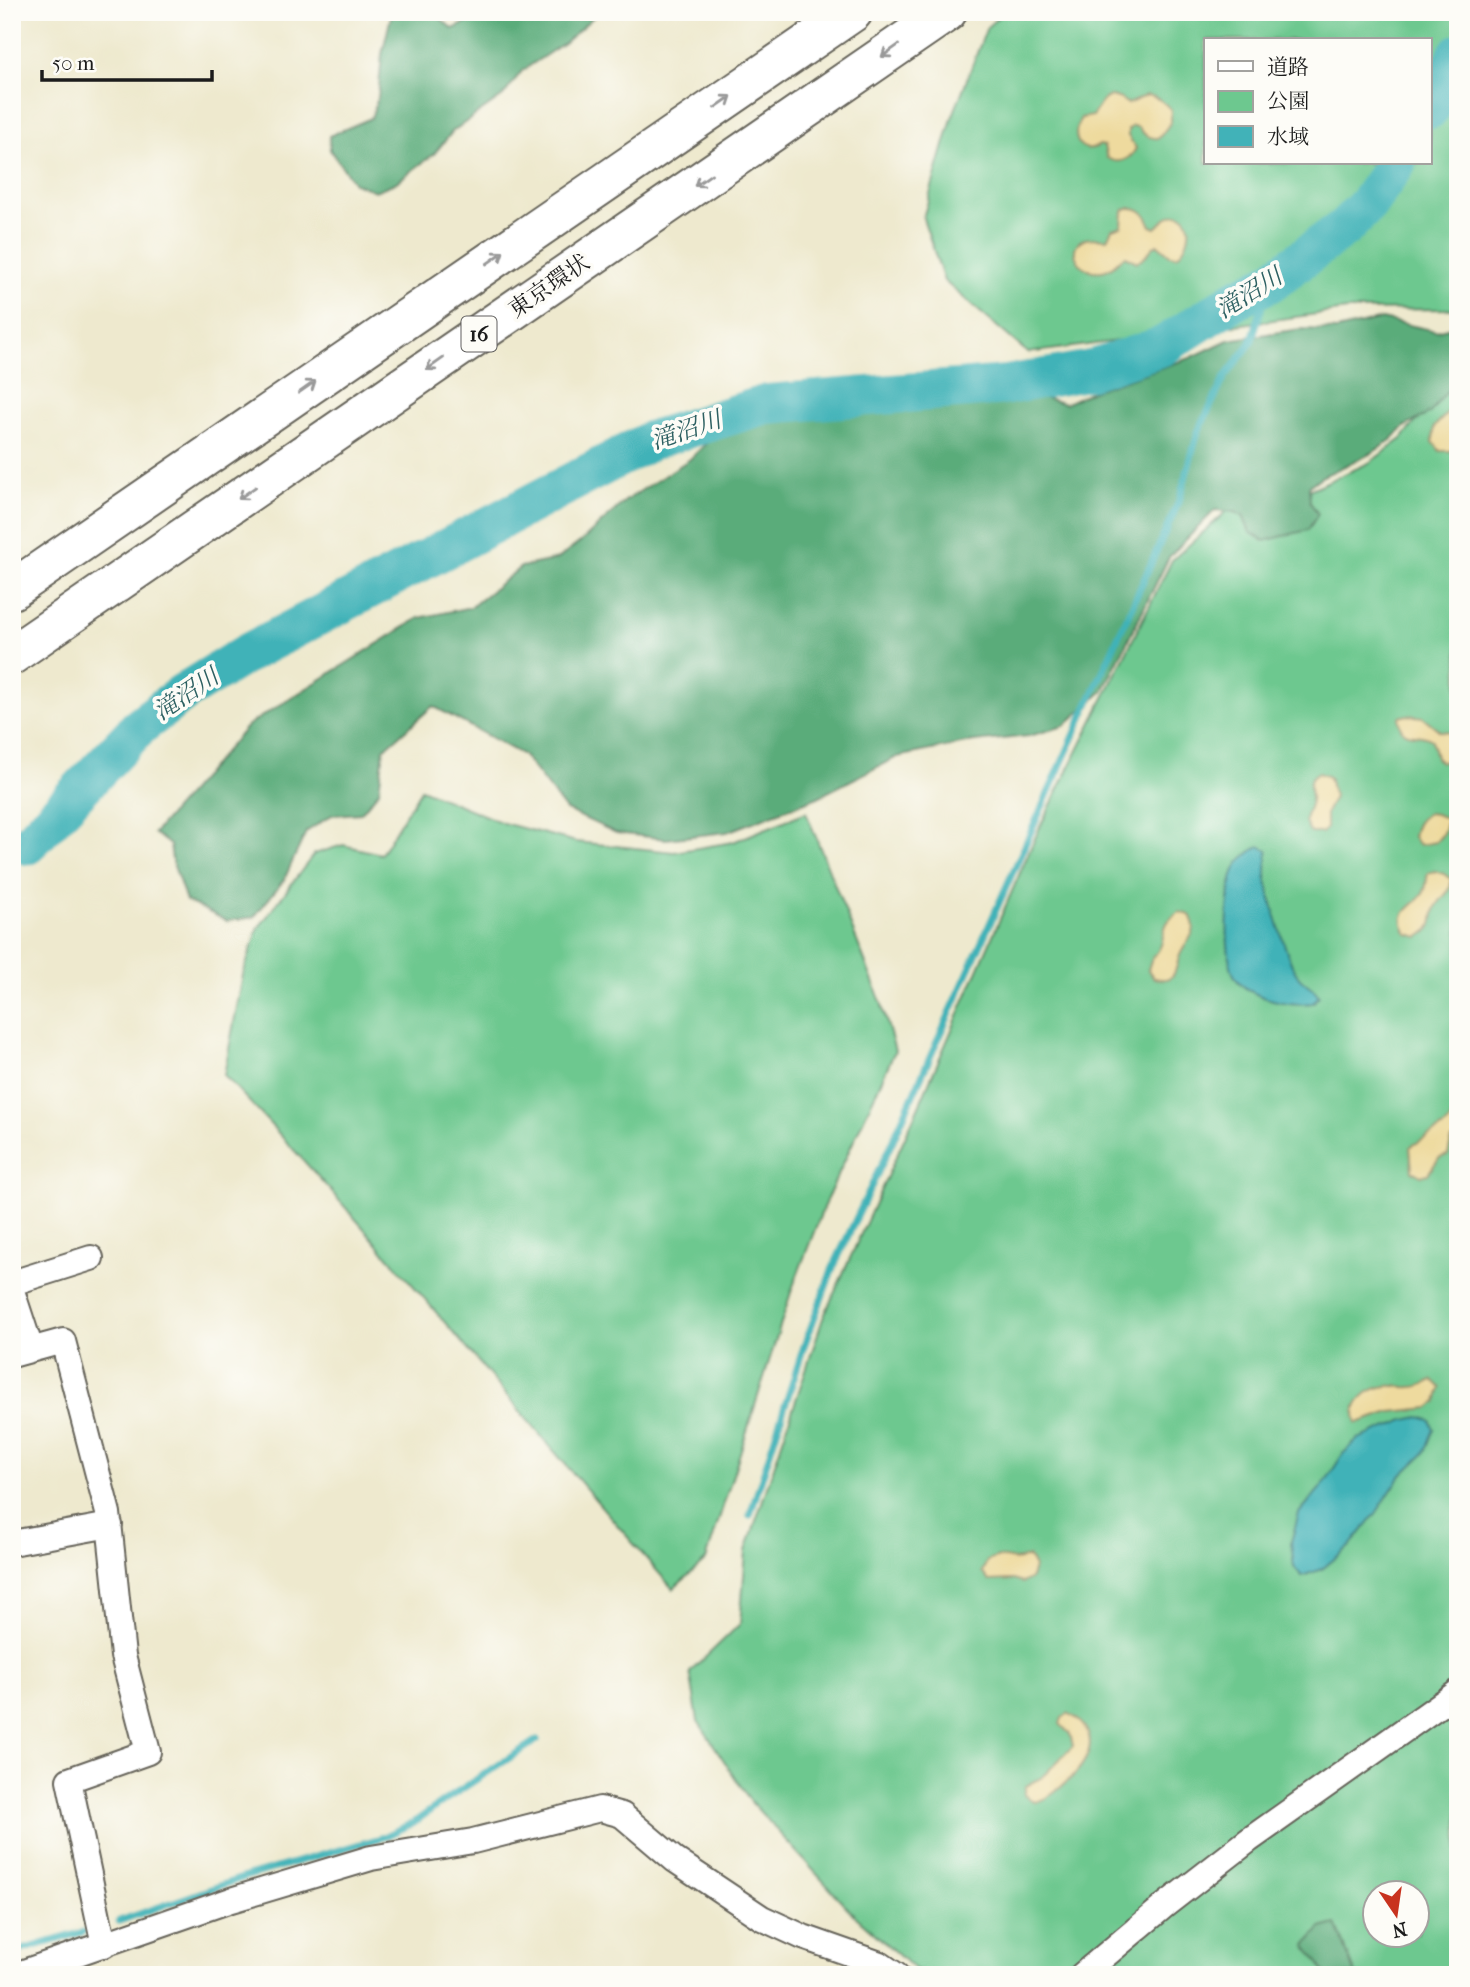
<svg xmlns="http://www.w3.org/2000/svg" width="1470" height="1987" font-family="'IM FELL French Canon','Noto Serif JP',serif">
<style>
.green{fill:#6dc88f;stroke:#447256;stroke-width:2;fill-rule:evenodd}
.forest{fill:#5aac7a;stroke:#3b644b;stroke-width:2}
.sand{fill:#eeda9e;stroke:#857b5d;stroke-width:2}
.water{fill:#41b2b8;stroke:#2e676a;stroke-width:2}
.lines{fill:none;stroke-linecap:round;stroke-linejoin:round}
.stream{stroke:#41b2b8;stroke-width:7}
.river{stroke:#41b2b8;stroke-width:40}
.street-casing{stroke:#66645a;stroke-width:28}
.highway-casing{stroke:#66645a;stroke-width:42}
.street{stroke:#fff;stroke-width:24}
.highway{stroke:#fff;stroke-width:38}
.oneway{stroke:#999}
.labels{text-anchor:middle;dominant-baseline:central;stroke-width:7;stroke-linejoin:round;paint-order:stroke}
.shield{fill:#fdfcf7;stroke:#605f5e;stroke-width:2}
.shield-label{font-size:21px;font-weight:bold;fill:#1c1c1c}
.street-label{font-size:23px;fill:#1c1c1c;stroke:#fdfcf7}
.water-label{font-size:24px;font-style:italic;fill:#2d6062;stroke:#fdfcf7}
</style>
<rect width="100%" height="100%" fill="#fdfcf7"/>
<filter id="ink" filterUnits="userSpaceOnUse"><feTurbulence type="fractalNoise" baseFrequency=".0143" numOctaves="2"/><feDisplacementMap in="SourceGraphic" scale="14" xChannelSelector="R" yChannelSelector="G"/><feConvolveMatrix kernelMatrix="1 2 1 2 8 2 1 2 1" color-interpolation-filters="sRGB"/></filter>
<filter id="wash" filterUnits="userSpaceOnUse"><feTurbulence type="fractalNoise" baseFrequency=".00686" numOctaves="4" result="noise"/><feDisplacementMap in="SourceGraphic" scale="28" xChannelSelector="R" yChannelSelector="G"/><feGaussianBlur stdDeviation="1.57" result="paint"/><feColorMatrix in="noise" values="0 0 0 0 0 0 0 0 0 0 0 0 0 0 0 0 0 1.4 0 .05"/><feComposite in="paint" operator="in"/></filter>
<g filter="url(#wash)">
<rect width="100%" height="100%" fill="#eee9ce"/>
<!-- green -->
<path class="green" d="M1004 12H1458V309L1347 310 1028 353 944 281 923 218 952 118 987 27ZM1206 40H1430V163H1206Z
M1458 386V1975H927L914 1969 854 1915 751 1802 698 1721 690 1672 740 1624 746 1551 823 1318 918 1108 1039 829 1172 560 1236 503 1300 494 1369 463 1402 439 1434 399ZM1376 1892H1418V1934H1376Z
M421 789 503 823 576 842 674 852 733 842 806 812 881 1002 895 1051 826 1201 792 1289 706 1560 673 1589C522 1418 381 1239 224 1075L243 975 257 930 314 854 343 845 381 854Z"/>
<!-- forest -->
<path class="forest" d="M392 12H433L453 29 479 17 483 12H599L564 43 522 71 503 96 453 131 434 154 395 183 375 191 354 183 330 150 329 136 371 118 378 97 382 54Z
M1382 319 1436 331 1458 325V382L1451 386 1430 413 1406 426 1390 441 1370 454 1321 477 1309 486 1310 502 1318 514 1308 530 1264 541 1250 532 1243 516 1235 512 1215 510 1169 557 1103 691 1064 726 1029 736 966 743 897 757 818 797 727 832 666 839 616 833 566 810 523 755 433 706 384 749 379 791 361 813 332 815 306 832 284 880 254 917 227 921 186 901 172 860 170 845 154 833 248 725 419 618 471 607 521 567 558 559 584 539 625 501 690 459 721 429 787 417 905 404 1039 396 1065 404 1092 391 1190 358 1228 340 1300 329 1337 330Z
M1336 1924 1356 1975H1327L1306 1945 1321 1928Z"/>
<!-- sand -->
<path class="sand" d="M1147 95C1158 97 1164 102 1171 110V122L1159 138C1149 139 1143 135 1138 127L1132 126 1128 130V136L1136 148C1131 160 1118 165 1107 158L1104 146 1100 145C1078 157 1070 135 1081 118L1092 116C1099 108 1104 91 1118 98 1122 99 1125 102 1128 104Z
M1128 208C1142 207 1146 214 1151 226L1156 228C1160 225 1164 219 1168 217 1190 204 1198 238 1177 256L1170 255 1157 244C1148 250 1148 258 1137 262L1125 256C1117 261 1112 270 1102 271 1077 275 1065 244 1085 239 1092 237 1100 239 1107 239L1112 229 1122 226 1123 211Z
M1458 402V443L1451 451H1440L1433 442 1434 427Z
M1407 715 1423 717 1440 731 1451 732 1457 736 1458 753 1450 761 1441 762 1436 758 1432 740C1419 730 1399 743 1399 717Z
M1318 773 1329 777 1334 797 1326 813V828L1322 833H1311C1299 819 1310 812 1311 799 1311 787 1305 780 1318 773Z
M1428 813 1436 814 1448 819 1442 835 1436 842 1419 845 1413 837C1415 825 1418 820 1428 813Z
M1435 871 1444 874 1452 880C1449 895 1445 893 1438 904 1428 918 1441 924 1419 937L1407 934C1395 911 1410 910 1422 895 1427 889 1426 880 1428 873Z
M1180 912 1190 915C1199 932 1190 936 1182 951 1173 966 1181 984 1154 978L1148 970C1151 956 1158 954 1161 945 1166 928 1162 922 1180 912Z
M1458 1106V1135L1451 1141 1448 1155 1439 1158 1428 1174 1421 1176 1412 1171 1410 1147 1447 1125Z
M1433 1380 1441 1388 1437 1402 1429 1408 1391 1412 1357 1423C1349 1403 1368 1387 1388 1386 1395 1385 1403 1388 1411 1387 1419 1387 1426 1384 1433 1380Z
M999 1557 1015 1560 1029 1557 1034 1567 1031 1578 1022 1583 1013 1580 989 1581 982 1572 987 1561Z
M1068 1713C1099 1731 1094 1754 1072 1777 1060 1788 1051 1798 1035 1802L1024 1795 1026 1786 1041 1778 1073 1746 1070 1734 1060 1724 1062 1718Z"/>
<!-- water -->
<path class="water" d="M1260 846 1268 851C1267 858 1266 866 1266 873 1267 890 1287 959 1296 973 1302 983 1313 986 1319 996L1313 1003C1289 1006 1253 999 1237 980 1223 964 1226 886 1236 868 1240 858 1251 851 1260 846Z
M1419 1417 1430 1420 1434 1429 1424 1454 1400 1477 1375 1515 1350 1546 1322 1569 1302 1576 1294 1567 1291 1542 1299 1513 1324 1484 1343 1454 1358 1439 1405 1420Z"/>
<g class="lines">
<!-- stream -->
<path class="stream" d="M750 1515 804 1346 832 1270 893 1140 1179 501 1198 432 1225 377 1251 343 1269 283
M119 1921 248 1876 384 1837 413 1823 448 1798 537 1740
M12 1953 83 1932"/>
<!-- river -->
<path class="river" d="M1430 109 1451 72 1458 54
M27 845 141 725 183 693 246 654 652 440 767 404 1007 385 1091 370 1163 346 1236 299 1269 283 1344 228 1368 204 1396 163"/>
</g>
</g>
<g filter="url(#ink)">
<g class="lines">
<!-- street casing -->
<g class="street-casing">
<path id="street" d="M12 1283 91 1258
M12 1291 31 1349
M12 1355 63 1341 108 1513 123 1656 148 1752 69 1780 104 1945
M12 1543 110 1525
M15 1975 231 1900 371 1858 473 1841 600 1809 622 1815 675 1860 762 1918 803 1937 880 1964 896 1975
M1082 1975 1164 1906 1249 1840 1458 1692"/>
</g>
<!-- highway casing -->
<g class="highway-casing">
<path id="highway" d="M12 590 853 12
M12 655 947 12"/>
</g>
<!-- street -->
<use href="#street" class="street"/>
<!-- highway -->
<use href="#highway" class="highway"/>
</g>
<!-- one-way arrows -->
<defs><path id="oneway-shaft" d="M-6 0H5M1.5-3L5.5 0L1.5 3" fill="none" stroke-width="1.6" stroke-linecap="round" stroke-linejoin="round" transform="scale(1.75)"/></defs>
<g class="oneway">
<use href="#oneway-shaft" transform="translate(890 51) rotate(145)"/>
<use href="#oneway-shaft" transform="translate(723 102) rotate(-35)"/>
<use href="#oneway-shaft" transform="translate(703 180) rotate(145)"/>
<use href="#oneway-shaft" transform="translate(495 258) rotate(-35)"/>
<use href="#oneway-shaft" transform="translate(435 364) rotate(145)"/>
<use href="#oneway-shaft" transform="translate(307 387) rotate(-35)"/>
<use href="#oneway-shaft" transform="translate(247 493) rotate(145)"/>
</g>
</g>
<g class="labels">
<!-- shield labels -->
<rect class="shield" x="461.5" y="316.5" width="35" height="35" rx="5"/>
<g class="shield-label">
<text x="479" y="334">16</text>
</g>
<!-- street labels -->
<g class="street-label">
<text transform="translate(549 286) rotate(-35)">東京環状</text>
</g>
<!-- water labels -->
<g class="water-label">
<text transform="translate(1249 293) rotate(-32)">滝沼川</text>
<text transform="translate(686 430) rotate(-19)">滝沼川</text>
<text transform="translate(186 694) rotate(-34)">滝沼川</text>
</g>
</g>
<!-- margin -->
<rect width="1470" height="1987" fill="none" stroke="#fdfcf7" stroke-width="42"/>
<!-- legend -->
<rect x="1204" y="38" width="228" height="126" fill="#fdfcf7" stroke="#a3a29f" stroke-width="2"/>
<rect x="1218" y="61" width="35" height="10" fill="#ffffff" stroke="#a3a29f" stroke-width="2"/>
<text x="1267" y="74" font-size="21" fill="#1c1c1c">道路</text>
<rect x="1218" y="91" width="35" height="21" fill="#6dc88f" stroke="#a3a29f" stroke-width="2"/>
<text x="1267" y="108" font-size="21" fill="#1c1c1c">公園</text>
<rect x="1218" y="126" width="35" height="21" fill="#41b2b8" stroke="#a3a29f" stroke-width="2"/>
<text x="1267" y="144" font-size="21" fill="#1c1c1c">水域</text>
<!-- north arrow -->
<g transform="translate(1396 1914) rotate(167)"><circle r="33" fill="#fdfcf7" stroke="#a3a29f" stroke-width="2"/>
<path d="M0-5L12 26L0 18L-12 26Z" fill="#c8321e"/>
<text y="-10" font-size="19" font-weight="bold" text-anchor="middle" fill="#1c1c1c">N</text>
</g>
<!-- scale -->
<path d="M42 70v10h170v-10" fill="none" stroke="#1c1c1c" stroke-width="3.5"/>
<text x="52" y="70" font-size="21" fill="#1c1c1c" stroke="#fdfcf7" stroke-width="5" paint-order="stroke">50 m</text>
</svg>
